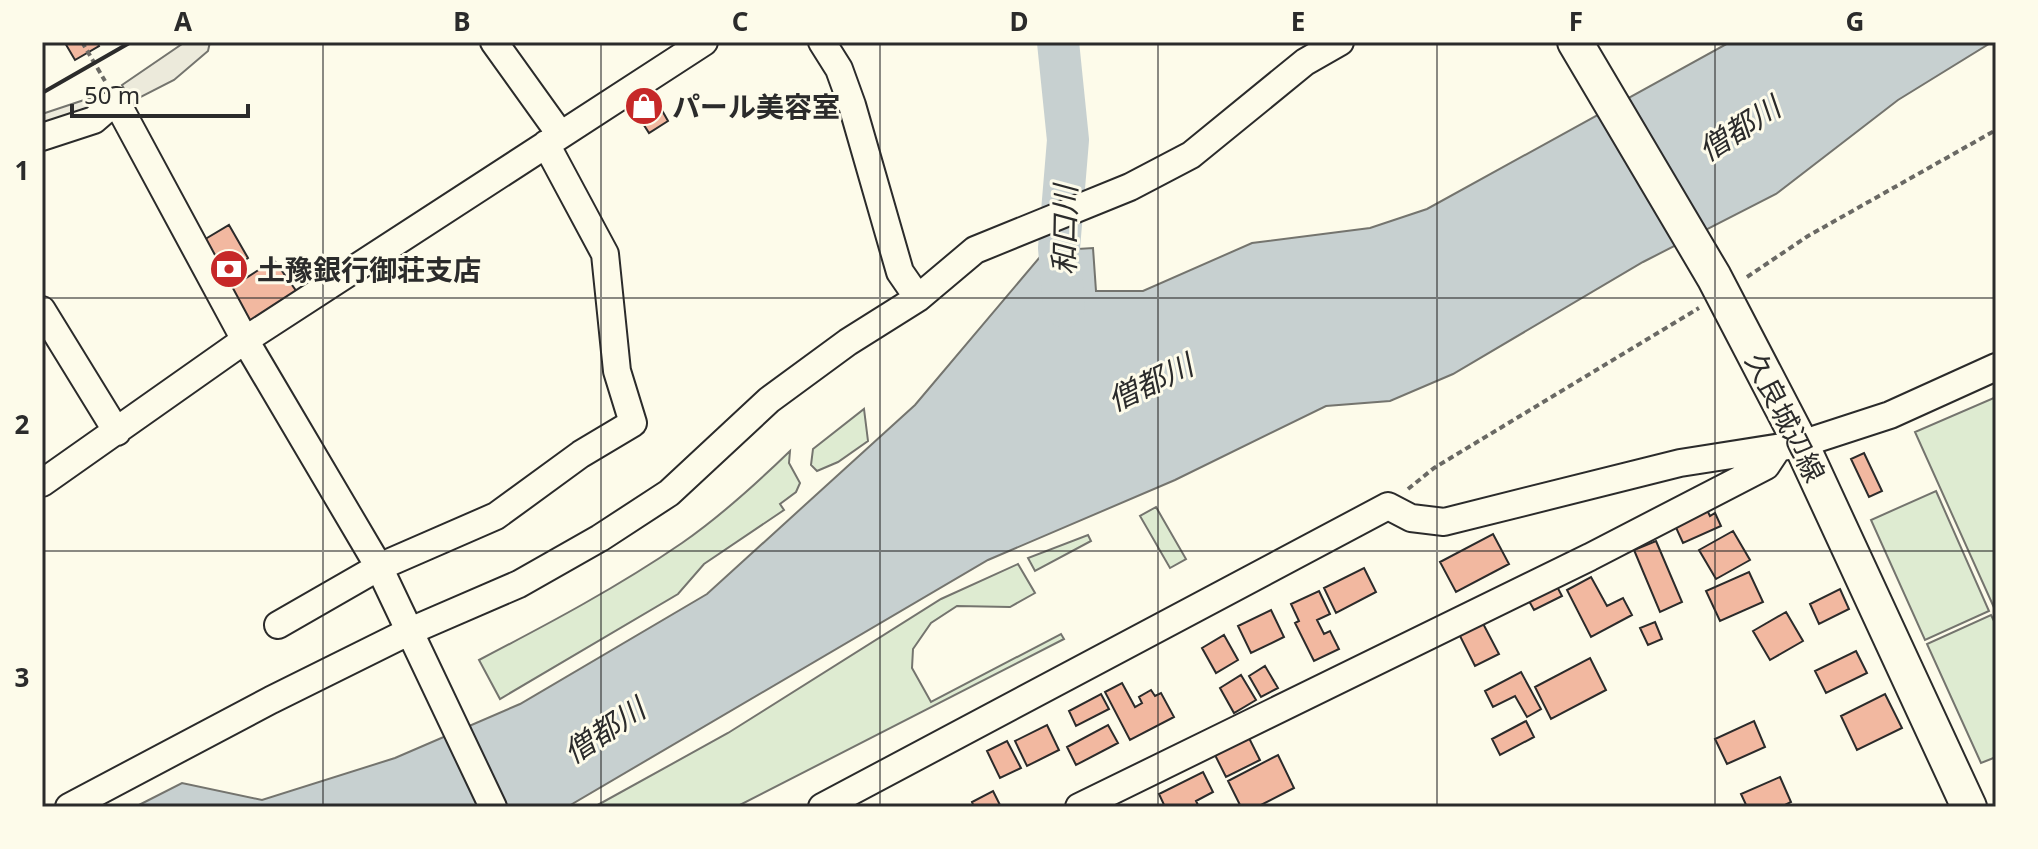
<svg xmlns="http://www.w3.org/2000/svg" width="2038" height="849" font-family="'Noto Sans','Noto Sans JP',sans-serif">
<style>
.green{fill:#deebd1;stroke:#74746e;stroke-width:2}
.parking{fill:#eceadb;stroke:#74746e;stroke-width:2}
.water{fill:#c7d0d0;stroke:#74746e;stroke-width:2}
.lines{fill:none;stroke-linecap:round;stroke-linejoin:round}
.river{stroke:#c7d0d0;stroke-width:42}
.building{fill:#f2b8a0;stroke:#2b2b2b;stroke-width:2}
.minor-casing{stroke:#2b2b2b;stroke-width:30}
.major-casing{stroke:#2b2b2b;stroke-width:38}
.path{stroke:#6a6964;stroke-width:4;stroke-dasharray:6 4;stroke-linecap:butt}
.minor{stroke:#fdfbea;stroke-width:26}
.major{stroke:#fdfbea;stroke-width:34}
.wall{stroke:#2b2b2b;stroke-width:4}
.grid{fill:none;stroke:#2b2b2b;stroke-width:2;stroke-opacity:0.55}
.labels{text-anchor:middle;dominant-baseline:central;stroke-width:6;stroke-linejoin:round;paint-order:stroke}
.poi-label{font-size:28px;font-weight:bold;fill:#2b2b2b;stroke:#fdfbea;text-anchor:start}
.street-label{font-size:28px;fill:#2b2b2b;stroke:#fdfbea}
.water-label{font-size:30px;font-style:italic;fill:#2b2b2b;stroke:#fdfbea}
.neatline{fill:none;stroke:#2b2b2b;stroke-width:3}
.grid-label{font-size:26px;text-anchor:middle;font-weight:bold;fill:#2b2b2b}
</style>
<rect width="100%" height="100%" fill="#fdfbea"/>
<!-- green -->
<path class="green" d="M1996 397V612L1915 432Z
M864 409 868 441 838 462 817 471 811 465 813 449Z
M790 451 789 463 800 483 796 492 780 504 784 510 704 564 678 594 500 699 479 660C548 624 618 587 682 543 721 516 756 484 790 451Z
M1936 491 1989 611 1925 640 1871 520Z
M1156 507 1186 559 1170 568 1140 516Z
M1088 535 1091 541 1035 571 1028 558Z
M1018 564 1035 593 1010 607 957 606 931 623 913 649 912 668 931 702 1061 634 1064 639 736 807H594L728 733 941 599Z
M1991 615 1996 625V757L1981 763 1927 644Z"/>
<!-- parking -->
<path class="parking" d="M185 42H210L208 51 174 80 131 102 122 85Z
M102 94 106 101 90 115 42 127V114Z"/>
<!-- water -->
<path class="water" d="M1730 42H1992L1898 100 1776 194 1643 262 1453 374 1390 401 1326 406 1175 480 988 560 567 807H135L182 783 262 800 395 758 520 704 707 594 915 405 1045 251 1093 248 1096 291H1143L1252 243 1370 228 1427 209Z"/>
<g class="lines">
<!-- river -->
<path class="river" d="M1058 42 1068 140 1059 248 1064 306"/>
</g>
<!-- building -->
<path class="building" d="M67 42H97L99 46 75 60 65 43Z
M651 91 668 121 649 133 630 103Z
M229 225 248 258 238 265 246 278 274 260 297 292 250 323 202 241Z
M1864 453 1882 491 1869 497 1851 459Z
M1705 506 1710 516 1715 513 1721 526 1683 543 1673 521Z
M1733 531 1750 560 1716 579 1699 550Z
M1493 534 1509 564 1456 592 1440 562Z
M1656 541 1682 602 1660 612 1634 550Z
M1364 568 1376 592 1336 613 1324 588Z
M1749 572 1763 602 1720 621 1706 591Z
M1552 577 1562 596 1534 610 1524 592Z
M1591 577 1607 606 1623 598 1632 615 1591 637 1567 590Z
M1840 589 1849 609 1819 624 1810 604Z
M1319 591 1330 614 1317 620 1324 634 1330 631 1339 649 1314 661 1295 623 1299 621 1291 604Z
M1271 610 1284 637 1251 653 1238 626Z
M1786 612 1803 641 1770 660 1753 631Z
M1478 614 1499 654 1475 666 1455 626Z
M1655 622 1662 639 1648 645 1640 628Z
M1224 635 1238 660 1216 673 1202 648Z
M1856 651 1867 673 1826 693 1815 671Z
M1590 658 1606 690 1551 719 1535 687Z
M1265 666 1278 688 1261 697 1249 676Z
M1521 672 1541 709 1527 717 1515 696 1493 707 1485 691Z
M1241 675 1256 700 1234 713 1220 688Z
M1122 683 1135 707 1142 703 1139 697 1151 690 1155 696 1161 693 1174 717 1130 740 1105 692Z
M1101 694 1109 709 1076 726 1069 711Z
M1885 694 1902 728 1857 750 1841 716Z
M1526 721 1534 737 1500 755 1492 739Z
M1754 721 1765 747 1727 764 1715 739Z
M1047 725 1059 750 1027 766 1015 741Z
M1108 725 1118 743 1076 765 1067 747Z
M1245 730 1260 760 1226 777 1211 747Z
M1007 741 1021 768 1000 778 987 751Z
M1278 755 1294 788 1257 807H1241L1228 781Z
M1203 772 1213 792 1196 801 1199 807H1165L1159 794Z
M1780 777 1791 802 1781 807H1747L1741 794Z
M993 791 1001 807H974L972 802Z"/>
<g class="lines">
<!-- minor casing -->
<g class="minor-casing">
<path id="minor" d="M494 42 560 134
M822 42 839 69 852 105 900 272 918 298
M42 137 94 120 116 101 245 340 379 567 493 807
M42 310 117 432
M42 483 245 340 704 42
M278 625 379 567 496 516 581 454 633 423 617 371 605 254 546 144
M69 807 271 700 408 632 519 584 600 538 669 493 769 400 848 342 918 298 975 250 1130 187 1191 155 1305 62 1340 42
M822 807 1388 506 1411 518 1444 522 1680 463 1801 444 1890 415 1996 367
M1079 807 1590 557 1766 466 1778 448"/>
</g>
<!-- major casing -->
<g class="major-casing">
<path id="major" d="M1575 42 1714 277 1801 444 1969 807"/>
</g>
<!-- path -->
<path class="path" d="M82 42 105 81
M1747 277 1808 236 1996 130
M1408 489 1434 468 1699 308"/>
<!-- minor -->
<use href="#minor" class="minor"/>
<!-- major -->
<use href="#major" class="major"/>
<!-- wall -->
<path class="wall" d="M42 93 131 42"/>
</g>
<!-- grid -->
<path class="grid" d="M323 42V807M601 42V807M880 42V807M1158 42V807M1437 42V807M1715 42V807M42 298H1996M42 551H1996"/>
<!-- icons -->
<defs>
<g id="shop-disc" transform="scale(2)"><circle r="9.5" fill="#c62828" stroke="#fdfbea"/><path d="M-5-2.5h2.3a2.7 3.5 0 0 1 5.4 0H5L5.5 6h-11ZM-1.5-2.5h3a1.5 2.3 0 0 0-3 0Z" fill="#fff"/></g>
<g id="bank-disc" transform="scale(2)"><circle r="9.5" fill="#c62828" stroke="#fdfbea"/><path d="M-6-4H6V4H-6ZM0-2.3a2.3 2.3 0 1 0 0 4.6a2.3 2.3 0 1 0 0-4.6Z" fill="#fff"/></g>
</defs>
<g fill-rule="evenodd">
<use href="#shop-disc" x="644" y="106"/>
<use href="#bank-disc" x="229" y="269"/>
</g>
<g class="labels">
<!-- poi labels -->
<g class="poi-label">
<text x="672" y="106">パール美容室</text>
<text x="257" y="269">土豫銀行御荘支店</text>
</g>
<!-- street labels -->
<g class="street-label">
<text transform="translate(1786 417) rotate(63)">久良城辺線</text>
</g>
<!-- water labels -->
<g class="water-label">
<text transform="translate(1739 128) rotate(-33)">僧都川</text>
<text transform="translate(1064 230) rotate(-89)">和口川</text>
<text transform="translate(1150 382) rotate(-26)">僧都川</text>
<text transform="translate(604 730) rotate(-34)">僧都川</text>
</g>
</g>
<!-- border -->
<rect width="2038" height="849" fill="none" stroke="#fdfbea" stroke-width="88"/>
<!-- scale -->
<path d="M72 104v12h176v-12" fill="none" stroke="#2b2b2b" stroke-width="4"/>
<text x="84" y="104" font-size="24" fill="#2b2b2b" stroke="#fdfbea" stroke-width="6" paint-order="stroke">50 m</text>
<rect x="44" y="44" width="1950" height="761" class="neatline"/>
<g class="grid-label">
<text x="183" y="31">A</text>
<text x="462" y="31">B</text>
<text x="740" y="31">C</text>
<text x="1019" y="31">D</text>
<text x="1298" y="31">E</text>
<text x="1576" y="31">F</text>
<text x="1855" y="31">G</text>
<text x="22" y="180">1</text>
<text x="22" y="434">2</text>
<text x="22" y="687">3</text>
</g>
</svg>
